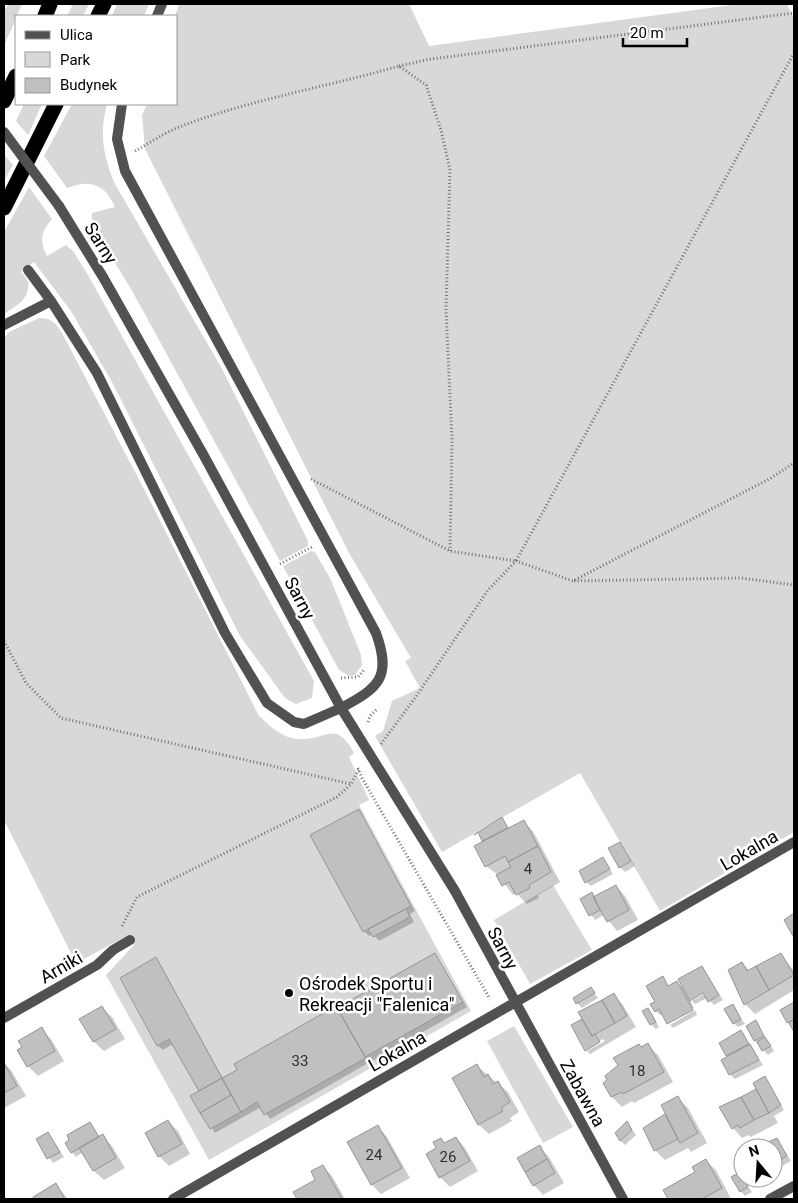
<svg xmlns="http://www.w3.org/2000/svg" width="798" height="1203" font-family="Roboto,sans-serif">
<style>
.green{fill:#d8d8d8}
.shadow{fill:#0003}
.building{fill:#c0c0c0;stroke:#959595}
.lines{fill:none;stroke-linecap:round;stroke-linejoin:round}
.motorway-casing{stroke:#dbdbdb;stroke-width:16}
.path{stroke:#737373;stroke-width:3;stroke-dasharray:1 2.5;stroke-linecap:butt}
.service{stroke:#515151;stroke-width:10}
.minor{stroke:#515151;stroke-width:10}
.motorway{stroke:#000;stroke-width:15}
.minor-bridge{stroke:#515151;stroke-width:10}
.poi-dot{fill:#000;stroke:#fff;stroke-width:2}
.labels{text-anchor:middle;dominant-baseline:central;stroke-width:5;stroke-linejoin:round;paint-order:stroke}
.number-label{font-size:15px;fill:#303030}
.street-label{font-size:18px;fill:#000;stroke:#fff}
.poi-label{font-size:18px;fill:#000;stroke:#fff;text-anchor:start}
</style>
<rect width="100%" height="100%" fill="#fff"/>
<!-- green -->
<path class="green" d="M8 4H22L4 46V12Z
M73 4H89L83 16H67Z
M117 4H149L144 16H112Z
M179 4H409L429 46 739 4H787L794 18V832L660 911 580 773 442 852 375 736 383 731 392 701 420 688 405 661 411 658 349 553 145 149 142 115 147 104H176L175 16Z
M24 104H42L28 135 16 121Z
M72 104H107C99 133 103 156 115 184L221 367 308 541V546L280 561 131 289 92 225V213L115 207C105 184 91 179 67 188L44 156Z
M4 154 13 165 4 181Z
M29 187 52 219C41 231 39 241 47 256L66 245 73 251 88 275 314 681 312 698 296 704 285 698 240 636 112 382 71 311 34 262 21 272 28 281C30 299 18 305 4 314V232Z
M39 318C52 318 55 323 62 333L144 489 259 716C270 726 282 738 298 739 327 741 335 718 354 753L349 757 369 800 359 805 471 1011 209 1160 106 975 134 945 127 936 76 963 4 820V338L9 332Z
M311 551 315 552 331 580 361 655 362 665 355 675 349 676 339 670 283 566Z
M553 885 592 950 530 984 494 920Z
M514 1026 573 1127 543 1143 487 1041Z"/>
<!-- shadow -->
<path class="shadow" d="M358 810 415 911 410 914 414 922 379 941 373 934 369 936 364 931Z
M502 819 509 829 524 822 533 831 560 882 538 895 539 898 527 904 516 893 513 895 498 875 486 866 483 840Z
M620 843 635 866 625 872 620 867Z
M603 858 613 874 591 886 586 882Z
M616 886 625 896 638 920 617 931 604 915 595 920 581 900 592 894 595 897Z
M434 954 467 1007 270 1119 261 1107 215 1133 192 1097 200 1092 173 1044 163 1050 158 1046 121 979 156 959 160 964 223 1079Z
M781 955 794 971V990L755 1014 745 1004 742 963 750 971Z
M702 968 723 1000 714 1005 707 998 695 1004 692 1001 709 991 689 998 694 1008 668 1023 663 1014 660 1015 656 1011 662 978 669 986 677 982 685 990Z
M591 989 598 998 582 1008 577 1003Z
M614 995 623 1005 636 1027 590 1054 587 1051 605 1041 603 1039 585 1049 582 1020 586 1024Z
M733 1006 745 1024 738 1027 734 1023Z
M102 1008 112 1017 125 1039 104 1051 94 1042 81 1020Z
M647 1010 652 1014 659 1027 656 1029 651 1024Z
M695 1010 697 1015 673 1028 670 1025Z
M756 1022 774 1051 768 1055 755 1041 747 1027Z
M41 1029 51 1039 64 1061 38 1076 28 1066Z
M741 1032 763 1065 735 1079 730 1074 728 1057 720 1043Z
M648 1045 658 1055 673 1082 634 1103 632 1101 622 1107 612 1097 605 1083Z
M4 1063 11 1070 26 1096 4 1108Z
M477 1066 508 1092 519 1112 510 1118 512 1121 489 1134 479 1125 453 1079Z
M765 1078 784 1110 774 1116 778 1123 751 1137 749 1135 742 1138 733 1128 756 1090 759 1094Z
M678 1098 688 1108 707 1143 691 1152 688 1148 665 1160 656 1151 644 1128 667 1115Z
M168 1121 178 1131 190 1154 169 1166 159 1156Z
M627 1122 636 1135 625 1145 620 1140Z
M90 1123 100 1137 103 1136 112 1146 125 1168 104 1180 94 1171 83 1152 76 1157 72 1152Z
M378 1127 387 1137 410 1178 381 1194 372 1185Z
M48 1133 64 1157 53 1163 38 1139Z
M456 1138 465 1148 478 1171 450 1187 440 1177 438 1148 441 1140 446 1144Z
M777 1139 791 1161 782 1166 773 1152V1148H771Z
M539 1147 549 1157 564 1183 543 1195 534 1185Z
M706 1161 716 1170 731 1199H669L665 1190 696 1173Z
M323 1166 332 1176 345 1199H298L295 1193 317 1180Z
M739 1174 752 1192 745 1196 741 1191Z
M56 1185 68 1199H36L34 1197Z"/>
<!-- building -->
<path class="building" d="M359 809 411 906 363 932 310 835Z
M502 817 508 828 482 841 478 832 474 835Z
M524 820 538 846 508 862 505 856 485 867 474 846Z
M620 842 631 861 619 868 608 848Z
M538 846 551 872 529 885 530 888 516 895 509 882 502 886 496 875 511 867 508 862Z
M603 857 610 869 585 883 579 871Z
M616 885 629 910 607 922 593 897Z
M592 892 600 910 589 916 580 899Z
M406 909 410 917 373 937 368 929Z
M794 913V938L784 920Z
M435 953 463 1002 365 1057 337 1008Z
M781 953 794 975 769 990 756 966Z
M156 957 222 1078 199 1091 169 1039 157 1046 120 978Z
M742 962 747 971 756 966 769 990 744 1005 728 970Z
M702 966 719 995 708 1002 703 993 690 1001 678 979Z
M663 976 668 986 677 981 693 1010 667 1024 659 1009 655 1012 650 1004 655 1002 646 986Z
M591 987 595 993 576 1004 573 998Z
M614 993 627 1016 615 1023 602 1000Z
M602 1000 615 1023 592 1036 578 1012Z
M794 1002V1019L787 1023 780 1010Z
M733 1004 741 1019 733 1024 724 1009Z
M102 1006 116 1029 93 1042 79 1019Z
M336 1006 366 1058 264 1115 257 1102 241 1112 222 1078 237 1070 234 1064Z
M648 1008 656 1022 650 1025 642 1011Z
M582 1019 592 1036 595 1034 600 1042 585 1051 571 1025Z
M794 1019V1032L789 1023Z
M756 1020 764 1036 754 1041 746 1026Z
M42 1027 55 1051 27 1067 17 1050 22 1047 18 1041Z
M741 1030 749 1044 726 1056 719 1043Z
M765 1037 771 1046 762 1051 757 1042Z
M648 1043 664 1072 623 1094 622 1092 611 1097 603 1083 607 1080 605 1076 618 1065 613 1058 639 1044 641 1047Z
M750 1044 759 1060 729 1075 721 1060Z
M4 1063 17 1086 4 1093Z
M477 1064 484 1077 488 1074 493 1084 498 1081 510 1102 501 1108 503 1111 478 1125 452 1078Z
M765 1076 781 1105 769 1113 753 1083Z
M222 1078 231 1095 200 1113 190 1096Z
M756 1089 769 1113 754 1120 741 1097Z
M231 1095 241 1112 210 1129 200 1113Z
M678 1096 698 1133 680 1143 661 1105Z
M741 1097 754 1120 740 1128 738 1125 732 1129 719 1107Z
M665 1114 678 1139 654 1151 643 1128Z
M168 1120 182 1144 158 1157 145 1133Z
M627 1121 632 1130 620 1141 615 1133Z
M90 1122 99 1137 71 1153 65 1143 69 1140 67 1135Z
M378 1125 402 1168 371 1185 347 1142Z
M48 1132 60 1152 47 1159 36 1139Z
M103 1134 116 1158 93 1171 79 1148Z
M456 1137 470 1161 439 1178 426 1154 436 1148 433 1142 441 1138 444 1143Z
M777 1138 787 1156 777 1162 773 1155V1148H769L766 1143Z
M540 1145 547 1159 525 1172 517 1158Z
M743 1157V1171L742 1172 736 1160Z
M547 1159 555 1173 533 1186 525 1172Z
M706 1159 722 1188 702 1199H668L663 1190 695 1172 692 1167Z
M323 1165 342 1199H297L293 1192 315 1180 311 1171Z
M740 1172 748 1187 740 1192 731 1177Z
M56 1183 65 1199H34L33 1197Z"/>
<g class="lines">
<!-- motorway casing -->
<g class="motorway-casing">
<path id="motorway" d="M45 16 50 4
M98 16 104 4
M4 101 16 76
M4 208 56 104"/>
</g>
<!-- path -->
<path class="path" d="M399 66 431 59 794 13
M135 151C150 143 165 132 182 126 252 99 327 87 399 66L426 85 441 130 450 170 446 310 452 439 450 551
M311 479 450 551 516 561 794 53
M280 564 312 547
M574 581 741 578 794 585
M4 641 26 683 61 718 351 784
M341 678 358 677 364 670
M368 722 370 716 377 709
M381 744 415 698 488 590 516 561 573 581 771 478 794 463
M358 768 362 778 490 999
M122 926 137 897 337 797 351 784 359 769"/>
<!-- service -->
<path class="service" d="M28 270 51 301 97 373 225 633 267 703 294 722 304 724 341 708
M4 325 51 301"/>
<!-- minor -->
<path class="minor" d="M157 16 162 4
M122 104 117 139 125 171 376 633C392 677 379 688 341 708
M59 206 103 277 203 454 341 708 455 891 623 1199
M4 1018 97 965 113 950 130 940
M173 1199 794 842
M770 1199 794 1186"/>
<!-- motorway -->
<use href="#motorway" class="motorway"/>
<!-- minor-bridge -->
<path class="minor-bridge" d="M4 132 59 206"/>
</g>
<!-- markers -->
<circle class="poi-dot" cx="289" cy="993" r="5"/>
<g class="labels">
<!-- number labels -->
<g class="number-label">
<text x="528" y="869">4</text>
<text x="300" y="1061">33</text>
<text x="637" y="1071">18</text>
<text x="374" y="1155">24</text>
<text x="448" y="1157">26</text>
</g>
<!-- street labels -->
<g class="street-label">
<text transform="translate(101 243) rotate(58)">Sarny</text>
<text transform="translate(300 598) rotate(62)">Sarny</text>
<text transform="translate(749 850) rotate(-30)">Lokalna</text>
<text transform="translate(503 948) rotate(62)">Sarny</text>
<text transform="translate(61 967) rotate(-30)">Arniki</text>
<text transform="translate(397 1051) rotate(-30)">Lokalna</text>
<text transform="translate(583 1093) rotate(61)">Zabawna</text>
</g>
<!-- poi labels -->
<g class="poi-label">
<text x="299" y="983">Ośrodek Sportu i<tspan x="299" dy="21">Rekreacji "Falenica"</tspan></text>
</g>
</g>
<!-- border -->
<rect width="798" height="1203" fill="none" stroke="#000000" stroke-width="10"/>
<!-- legend -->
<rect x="15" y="15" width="162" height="90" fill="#ffffff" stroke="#999999"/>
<rect x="25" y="31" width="25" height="8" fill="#515151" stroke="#999999"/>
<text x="60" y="40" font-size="15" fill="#000000">Ulica</text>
<rect x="25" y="52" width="25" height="15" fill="#d8d8d8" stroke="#999999"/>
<text x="60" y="65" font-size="15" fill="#000000">Park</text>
<rect x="25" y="78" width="25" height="15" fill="#c0c0c0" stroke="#999999"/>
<text x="60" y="90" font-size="15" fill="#000000">Budynek</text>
<!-- north arrow -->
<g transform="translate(758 1163) rotate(342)"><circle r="24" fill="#ffffff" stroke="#999999"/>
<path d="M0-4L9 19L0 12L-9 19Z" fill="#000000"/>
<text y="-8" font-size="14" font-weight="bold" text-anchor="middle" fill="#000000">N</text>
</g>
<!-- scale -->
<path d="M623 38v8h64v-8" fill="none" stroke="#000000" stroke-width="2.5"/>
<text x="630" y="38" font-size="15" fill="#000000" stroke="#ffffff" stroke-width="4" paint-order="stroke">20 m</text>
</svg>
